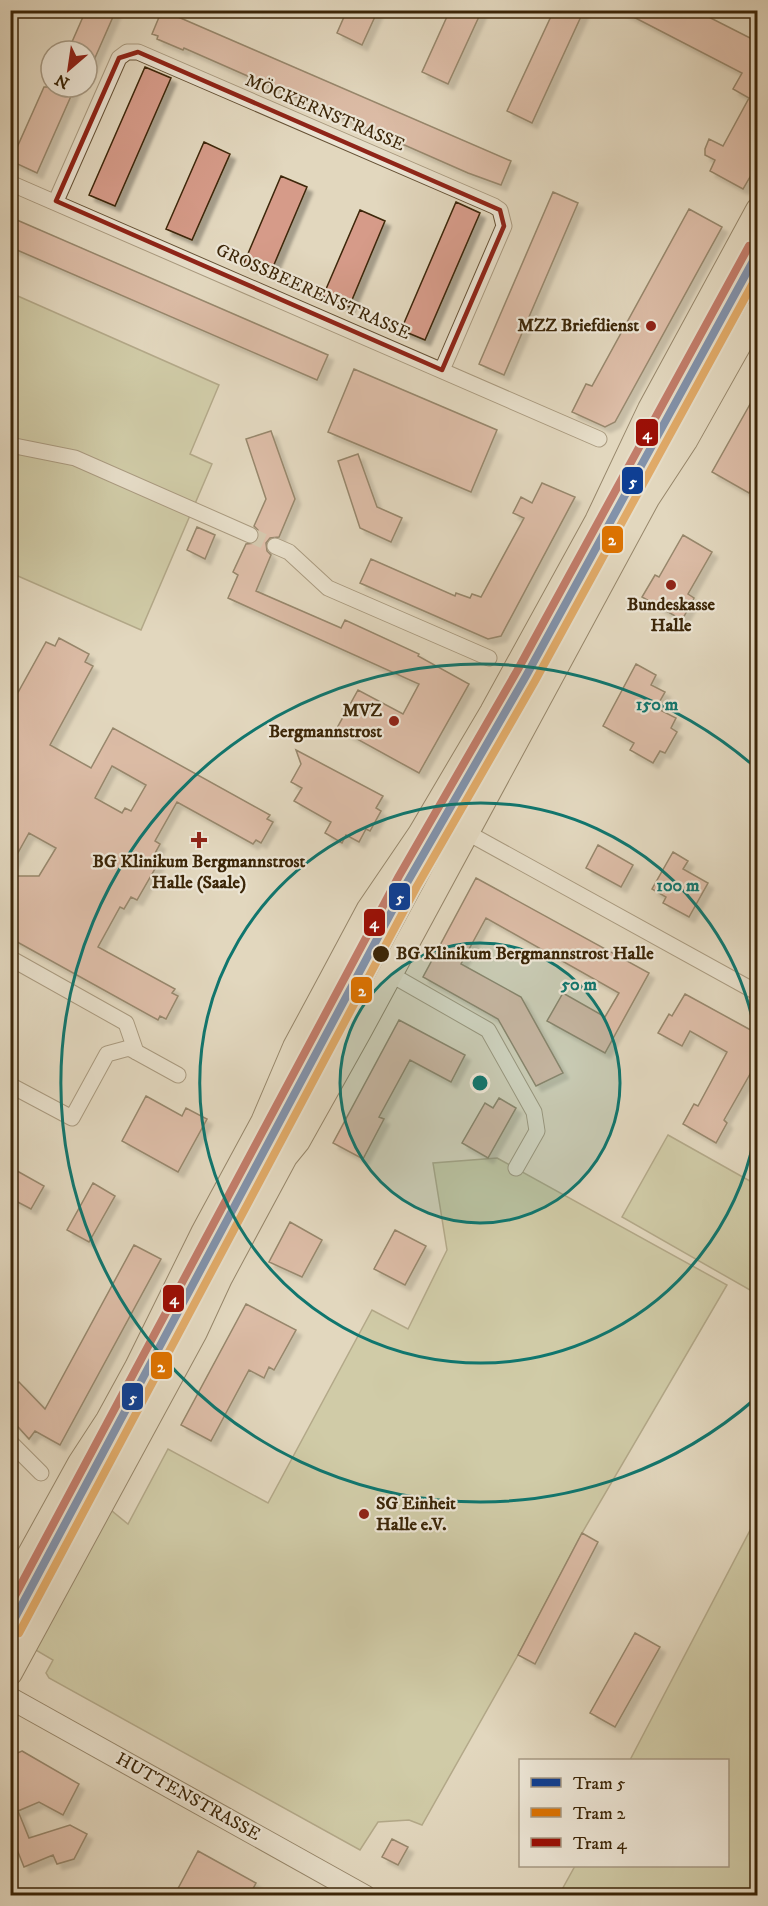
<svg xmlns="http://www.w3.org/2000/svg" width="768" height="1906" font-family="'IM FELL DW Pica',serif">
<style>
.green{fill:#babc8d;stroke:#7b714a;stroke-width:1.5}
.building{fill:#d69b89;stroke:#3c2608;stroke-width:1.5;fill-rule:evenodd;filter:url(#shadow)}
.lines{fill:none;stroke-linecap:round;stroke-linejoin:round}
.street-tunnel{stroke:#c1b49a;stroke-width:15;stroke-dasharray:15 8;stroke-linecap:butt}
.street-casing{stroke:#665236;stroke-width:17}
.secondary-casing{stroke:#3c2608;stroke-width:23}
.primary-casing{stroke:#3c2608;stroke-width:26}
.street{stroke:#ece5d5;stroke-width:15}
.secondary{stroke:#ece5d5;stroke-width:21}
.primary{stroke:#e2d7be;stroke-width:24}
.tram-1-casing{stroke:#ece5d5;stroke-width:12}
.tram-2-casing{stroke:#ece5d5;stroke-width:12}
.tram-3-casing{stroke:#ece5d5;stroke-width:12}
.tram-1{stroke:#0f3f93;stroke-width:8}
.tram-2{stroke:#dd7301;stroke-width:8}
.tram-3{stroke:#9b1006;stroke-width:8}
.marked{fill:none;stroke:#8f2418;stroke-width:4.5;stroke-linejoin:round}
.ring{fill:none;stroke:#0f766e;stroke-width:3}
.poi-dot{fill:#8f2418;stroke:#ece5d5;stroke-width:2}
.stop-dot{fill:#3c2608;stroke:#ece5d5;stroke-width:2}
.labels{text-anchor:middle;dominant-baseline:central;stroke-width:4.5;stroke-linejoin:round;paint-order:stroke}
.street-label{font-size:18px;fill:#3c2608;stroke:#ece5d5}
.poi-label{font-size:18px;font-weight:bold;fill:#3c2608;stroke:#ece5d5;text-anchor:end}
.stop-label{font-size:18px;font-weight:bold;fill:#3c2608;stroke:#ece5d5;text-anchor:start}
.centre{fill:#0f766e;stroke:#ece5d5;stroke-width:3}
.ring-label{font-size:18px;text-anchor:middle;font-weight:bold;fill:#0f766e;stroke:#ece5d5;stroke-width:4.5;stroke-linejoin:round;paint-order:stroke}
.line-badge{stroke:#ece5d5;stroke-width:2}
.badge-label{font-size:16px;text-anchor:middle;font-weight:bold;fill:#fff}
</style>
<defs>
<filter id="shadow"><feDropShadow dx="5.5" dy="5.5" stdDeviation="1.5" flood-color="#0004"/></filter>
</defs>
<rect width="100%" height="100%" fill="#e2d7be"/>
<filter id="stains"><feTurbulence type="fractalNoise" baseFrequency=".00333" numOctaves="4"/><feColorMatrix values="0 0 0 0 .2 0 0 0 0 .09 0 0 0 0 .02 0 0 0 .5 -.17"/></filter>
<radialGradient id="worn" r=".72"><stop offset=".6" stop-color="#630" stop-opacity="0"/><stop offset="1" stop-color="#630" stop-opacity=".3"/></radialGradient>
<!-- green -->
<path class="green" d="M11 293 219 385 190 454 212 464 141 630 11 573Z
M668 1135 757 1185V1294L622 1217Z
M497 1158 727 1285 582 1533 518 1655 422 1825 409 1820 378 1822 360 1850 49 1678 46 1673 53 1660 34 1649 107 1507 128 1524 168 1449 268 1503 372 1310 408 1329 447 1250 433 1163Z
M757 1517V1895H559L575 1866H728V1760H630Z"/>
<!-- building -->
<path class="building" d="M86 10H116L87 76V51H68Z
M162 10 511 161 501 185 468 173 184 48 183 50 157 39 158 36 152 34Z
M347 10H378L362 45 337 33Z
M450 10H482L448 84 422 72Z
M554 10H584L532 123 507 111Z
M620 10H695L758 42V163L743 189 710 171 715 160 705 155V149L709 139 723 146 749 98 733 89 742 73Z
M145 67 171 78 115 206 89 195Z
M44 87H75L37 173 11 161Z
M204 142 230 154 192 240 166 229Z
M281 176 307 187 270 274 244 263Z
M553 192 578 203 504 375 479 364Z
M456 202 480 213 425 340 401 330Z
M689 209 722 227 615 422 605 427 572 412 586 384 592 386Z
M360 210 385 221 349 307 323 296Z
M10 217 328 355 317 380 10 247Z
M354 369 497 430 471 492 328 432Z
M758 390V448L752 457 758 460V478L749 493 712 472Z
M271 431 295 499 279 537 270 538 266 543 267 551 271 555 256 591 341 628 345 620 419 654 418 656 469 684 419 773 337 728 358 690 403 714 419 684 228 598 238 575 233 572 246 544 255 543 259 538 258 530 254 526 266 499 246 439Z
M358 454 377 507 402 518 391 542 360 528 338 461Z
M542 483 575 497 501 636 488 639 360 583 371 559 455 596 456 593 470 598 472 594 481 597 524 518 513 513 521 497 532 503Z
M197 527 215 535 205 559 187 550Z
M683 535 712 552 688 594 694 598 682 620 642 597 655 575 659 577Z
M59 638 89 654 85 662 93 666 50 745 91 768 113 728 270 815 267 819 273 822 261 843 256 840 253 844 177 802 155 841 160 844 153 857 160 860 137 900 131 897 124 909 120 907 98 947 175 989 172 993 178 996 166 1019 160 1016 158 1020 10 938V876H39L56 848 29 833 10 867V707L46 642 55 646ZM112 766 146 785 131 811 125 808 122 813 95 798Z
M636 664 656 675 651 685 665 692 656 708 676 718 671 728 677 732 665 753 660 751 653 763 630 750 634 743 603 726Z
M296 750 383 796 376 808 381 811 370 831 366 829 359 842 346 835 342 843 325 833 331 822 294 801 302 788 291 782 301 764Z
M598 845 633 865 621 887 586 868Z
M673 852 688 861 683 869 708 883 689 917 663 903 666 897 652 889Z
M476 878 649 973 605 1053 547 1021 563 993 605 1017 619 993 486 918 461 964 521 997 563 1073 536 1086 498 1019 423 977Z
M685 994 758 1034V1060L724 1120 727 1123 716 1143 683 1124 694 1104 698 1106 727 1052 690 1031 682 1046 658 1033 669 1014 672 1016Z
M399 1020 465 1055 451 1082 410 1060 379 1117 384 1119 363 1159 333 1143Z
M146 1096 182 1116 186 1108 207 1119 178 1172 122 1141Z
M499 1098 516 1108 488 1158 462 1143 485 1103 493 1108Z
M10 1167 44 1186 31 1209 10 1198Z
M93 1183 115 1196 89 1242 67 1230Z
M290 1222 322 1240 302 1277 269 1262Z
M395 1230 426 1246 405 1285 374 1269Z
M134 1245 161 1259 60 1445 35 1431 29 1439 10 1418V1390L19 1382 45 1409Z
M246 1304 296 1330 274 1370 269 1367 264 1378 249 1370 211 1441 181 1425Z
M582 1533 598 1542 535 1664 518 1655Z
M635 1633 660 1647 615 1727 590 1713Z
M22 1751 79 1784 63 1815 39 1802 18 1811 29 1838 70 1825 87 1834 74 1859 57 1864 53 1855 24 1867 16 1847 10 1850V1756Z
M392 1839 408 1847 398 1865 382 1857Z
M198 1851 256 1883 249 1896H174Z"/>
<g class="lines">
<!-- street-tunnel -->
<path class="street-tunnel" d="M250 535 275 546"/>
<!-- street casing -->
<g class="street-casing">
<path id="street" d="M10 183 599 439
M56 201 119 58 127 52H138L494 206 500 210 504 226 442 370
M10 445 75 458 250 535
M275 546 289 552 328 588 489 658
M466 832 758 993
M10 958 126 1023 136 1052
M390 974 488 1030 534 1112 537 1131 516 1168
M10 1085 72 1118 107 1054 129 1048 178 1075
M10 1442 41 1473"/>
</g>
<!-- secondary casing -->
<g class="secondary-casing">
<path id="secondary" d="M10 1698 365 1896"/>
</g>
<!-- primary casing -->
<g class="primary-casing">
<path id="primary" d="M10 1590 80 1463 108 1420 137 1367 203 1233 263 1122 295 1047 330 982 369 909 420 834 492 712 597 521 650 409 758 210
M10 1673 195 1332 220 1278 285 1157 298 1141 359 1032 647 499 685 441 758 311"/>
</g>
<!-- street -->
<use href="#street" class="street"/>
<!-- secondary -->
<use href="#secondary" class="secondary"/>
<!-- primary -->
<use href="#primary" class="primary"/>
<!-- tram-1 casing -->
<g class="tram-1-casing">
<path id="tram-1" d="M10 1627 408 881 526 676 758 252"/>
</g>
<!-- tram-2 casing -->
<g class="tram-2-casing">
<path id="tram-2" d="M19 1633 417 886 535 681 758 274"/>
</g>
<!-- tram-3 casing -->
<g class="tram-3-casing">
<path id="tram-3" d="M10 1605 399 876 517 671 749 246"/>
</g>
<!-- tram-1 -->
<use href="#tram-1" class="tram-1"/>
<!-- tram-2 -->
<use href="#tram-2" class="tram-2"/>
<!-- tram-3 -->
<use href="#tram-3" class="tram-3"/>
</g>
<!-- marked area -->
<path d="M0 0H768V1906H0ZM138 52 500 210 504 226 442 370 56 201 119 58Z" fill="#e2d7be" fill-opacity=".55" fill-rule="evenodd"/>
<path class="marked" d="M138 52 500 210 504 226 442 370 56 201 119 58Z"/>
<!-- distance rings -->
<circle cx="480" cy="1083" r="140" fill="#0f766e" fill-opacity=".12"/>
<g class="ring">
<circle cx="480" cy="1083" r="140"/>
<path d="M757 1122A280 280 0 1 1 757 1044"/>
<path d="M755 1399A419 419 0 1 1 755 767"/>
</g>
<!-- markers -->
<g class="poi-dot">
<circle cx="651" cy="326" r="6"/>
<circle cx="671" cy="585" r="6"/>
<circle cx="394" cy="721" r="6"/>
<path d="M196 831h6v6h6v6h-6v6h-6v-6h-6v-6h6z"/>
<circle cx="364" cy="1514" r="6"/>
</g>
<circle class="stop-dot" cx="381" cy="954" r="9"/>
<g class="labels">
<!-- street labels -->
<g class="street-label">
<text transform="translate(325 113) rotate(23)">MÖCKERNSTRASSE</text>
<text transform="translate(313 292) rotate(24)">GROSSBEERENSTRASSE</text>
<text transform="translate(188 1797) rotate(29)">HUTTENSTRASSE</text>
</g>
<!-- poi labels -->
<g class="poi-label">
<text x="639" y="326">MZZ Briefdienst</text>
<text x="671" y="605" text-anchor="middle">Bundeskasse<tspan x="671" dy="21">Halle</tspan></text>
<text x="382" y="711">MVZ<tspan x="382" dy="21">Bergmannstrost</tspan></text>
<text x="199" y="862" text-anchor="middle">BG Klinikum Bergmannstrost<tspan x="199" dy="21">Halle (Saale)</tspan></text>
<text x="376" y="1504" text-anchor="start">SG Einheit<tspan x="376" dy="21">Halle e.V.</tspan></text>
</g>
<!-- stop labels -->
<g class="stop-label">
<text x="396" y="954">BG Klinikum Bergmannstrost Halle</text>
</g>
</g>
<circle cx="480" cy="1083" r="9" class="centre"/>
<g class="ring-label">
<text x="657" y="710">150 m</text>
<text x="678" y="891">100 m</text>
<text x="579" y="990">50 m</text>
</g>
<g class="line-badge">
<rect x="635" y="418" width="24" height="29" rx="6" fill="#9b1006"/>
<rect x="621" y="466" width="23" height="29" rx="6" fill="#0f3f93"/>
<rect x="601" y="525" width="23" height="29" rx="6" fill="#dd7301"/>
<rect x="388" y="882" width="23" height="29" rx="6" fill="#0f3f93"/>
<rect x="363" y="908" width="23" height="29" rx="6" fill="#9b1006"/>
<rect x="350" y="976" width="23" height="28" rx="6" fill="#dd7301"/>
<rect x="162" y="1284" width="23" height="29" rx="6" fill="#9b1006"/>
<rect x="150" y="1351" width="23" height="29" rx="6" fill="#dd7301"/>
<rect x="121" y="1382" width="23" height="29" rx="6" fill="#0f3f93"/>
</g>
<g class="badge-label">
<text x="647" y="439">4</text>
<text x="633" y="487">5</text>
<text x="612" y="545">2</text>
<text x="400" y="903">5</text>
<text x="374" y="928">4</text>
<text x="362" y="996">2</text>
<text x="174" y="1304">4</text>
<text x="161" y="1372">2</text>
<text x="133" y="1403">5</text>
</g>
<!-- margin -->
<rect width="768" height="1906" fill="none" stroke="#e2d7be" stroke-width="36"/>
<rect x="12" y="12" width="744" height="1882" fill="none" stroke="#3c2608" stroke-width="3"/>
<rect x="18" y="18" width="732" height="1870" fill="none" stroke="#3c2608" stroke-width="1.5"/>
<!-- legend -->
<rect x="519" y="1759" width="210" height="108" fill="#ece5d5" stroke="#a69983" stroke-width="1.5"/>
<rect x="531" y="1778" width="30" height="9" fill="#0f3f93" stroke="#a69983" stroke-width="1.5"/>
<text x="573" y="1789" font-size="18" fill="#3c2608">Tram 5</text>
<rect x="531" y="1808" width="30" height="9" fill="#dd7301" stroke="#a69983" stroke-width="1.5"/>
<text x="573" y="1819" font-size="18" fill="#3c2608">Tram 2</text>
<rect x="531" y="1838" width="30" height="9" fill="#9b1006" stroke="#a69983" stroke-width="1.5"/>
<text x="573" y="1849" font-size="18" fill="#3c2608">Tram 4</text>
<!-- north arrow -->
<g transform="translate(69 69) rotate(209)"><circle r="28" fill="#ece5d5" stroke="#a69983" stroke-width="1.5"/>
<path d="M0-4.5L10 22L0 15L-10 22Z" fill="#8f2418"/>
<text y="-9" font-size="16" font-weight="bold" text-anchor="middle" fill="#3c2608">N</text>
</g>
<rect width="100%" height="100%" filter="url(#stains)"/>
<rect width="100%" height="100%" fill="url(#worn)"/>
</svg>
